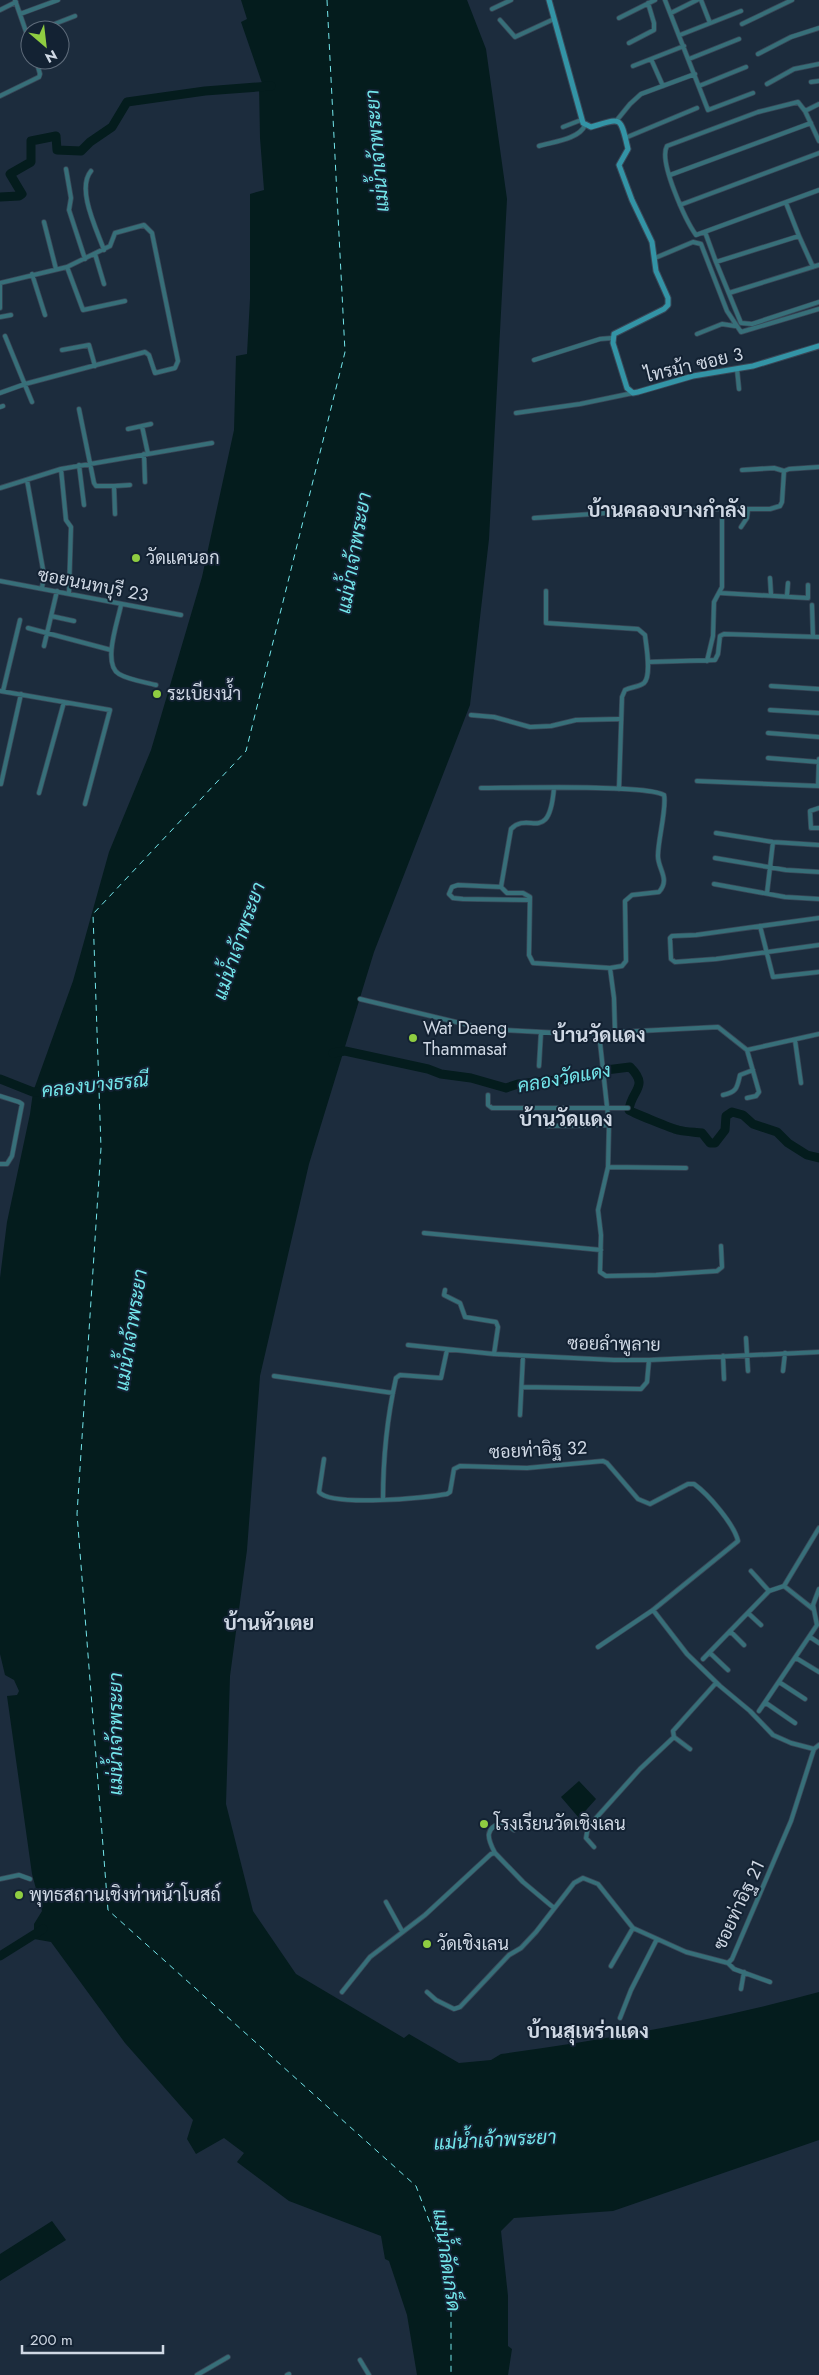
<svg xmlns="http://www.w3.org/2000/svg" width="819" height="2375" font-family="Jost,Sarabun,sans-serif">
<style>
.water{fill:#041c1d}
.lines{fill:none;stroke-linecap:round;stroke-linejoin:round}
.river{stroke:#041c1d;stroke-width:9}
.ferry{stroke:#73e6eb;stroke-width:1;stroke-dasharray:6 5;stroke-linecap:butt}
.street-casing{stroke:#394858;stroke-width:5.5}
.secondary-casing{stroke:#394858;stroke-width:7}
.street{stroke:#376f79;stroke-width:4}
.secondary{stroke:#3394a6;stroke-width:5}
.poi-dot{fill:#8fcd41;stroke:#132233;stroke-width:2}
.labels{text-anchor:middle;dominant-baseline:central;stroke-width:4;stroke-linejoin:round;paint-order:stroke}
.street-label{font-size:18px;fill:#cfd8e4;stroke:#132233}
.poi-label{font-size:18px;fill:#cfd8e4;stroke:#132233;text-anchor:start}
.water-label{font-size:19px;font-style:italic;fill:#73e6eb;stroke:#132233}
.quarter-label{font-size:20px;font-weight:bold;fill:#cfd8e4;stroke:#132233}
</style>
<rect width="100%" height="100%" fill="#1c2c3d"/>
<!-- water -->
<path class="water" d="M241 0H467L486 49 507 199 489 539 470 705 374 952 309 1164 260 1376 247 1550 230 1676 226 1804 253 1911 296 1974 404 2038 409 2034 459 2063 491 2060 501 2054C608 2039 714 2021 819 1992V2140L613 2211 514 2218 501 2231 508 2296V2346L512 2349 508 2375H417L407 2315 389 2261 385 2259 381 2236 289 2201 237 2162 244 2153 224 2138 196 2154 187 2139 193 2120 125 2043 51 1942 34 1939V1924L42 1911 32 1874 7 1696 17 1695 19 1691 14 1680 5 1675 0 1654V1278L7 1222 30 1114 33 1092 73 981 109 852 151 750 202 577 234 430 236 356 247 354 250 299V194L264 190 260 138 259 84 262 83 241 22 247 19Z
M579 1781 596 1799 579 1818 561 1797Z
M52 2221 66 2240 0 2281V2254Z"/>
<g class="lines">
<!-- river -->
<path class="river" d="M0 197 19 196 22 194 10 174 31 162V141L56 136 57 150 81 151 90 142 112 127 127 102 205 91 271 86
M333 1053 345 1051 428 1069 441 1074 471 1078 506 1088 518 1084 586 1077 606 1070 630 1067C650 1087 631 1090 629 1110 631 1112 673 1129 678 1130 686 1132 694 1132 702 1133L710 1143H715L725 1130 726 1116 732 1112 743 1115 753 1124 777 1132 788 1143 807 1155 819 1158
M0 1079 33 1092 45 1091
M0 1956 43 1929"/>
<!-- ferry -->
<path class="ferry" d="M327 0 345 352 246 751 93 914 101 1148 77 1514 108 1910 416 2186 451 2279V2375"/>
<!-- street casing -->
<g class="street-casing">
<path id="street" d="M15 0 30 43
M665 0 708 110 753 93
M701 0 710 23
M492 9 511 0
M0 10 16 2
M671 13 697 0
M20 14 58 0
M619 18 655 0
M500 20 515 37 554 19
M742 24 792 0
M39 30 75 16
M680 35 741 11
M629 43 654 30V23L648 3
M758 54 791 37 819 28
M651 59 663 86
M689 59 739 39
M633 66 684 46
M811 82 819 81
M767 84 794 69 819 64
M699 86 746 67
M0 96 39 77 40 74 36 60
M819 104 805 111 819 141
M805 111 798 102 758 112 667 146C658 161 686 221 696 235L819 190
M617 120 630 104 641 94 695 74
M563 127 581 120
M625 138 697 108
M539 146C552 142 580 139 585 125
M66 169 71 198 69 210 85 259
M91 171C76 189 97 230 104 250
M670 175 811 123
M786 203 799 236
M680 205 819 153
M44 222 56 269
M705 232 716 262
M95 254 104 284
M655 258 693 242 701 244 727 311 741 332 819 309
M67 267 83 310 125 301
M813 267 799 236 716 262 741 323 752 324 819 302
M32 274 45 315
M0 283 67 267 110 246 115 233 144 225 152 233 178 361 175 368 155 373 149 355 145 352 25 384 0 393
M729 293 819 265
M0 308V283
M0 317 11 315
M697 334 722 324 735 326
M5 336 32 402
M62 350 89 345 95 366
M534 360 600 339 612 338
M737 369 739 389
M0 407 3 406
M79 409 94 483 96 486H114L115 514
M516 413 580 404 633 393
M142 426 148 454
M128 429 151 424
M144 454 145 482
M79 465 84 505
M61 469 66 520 71 527 69 593
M742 470 774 468 784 471
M27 480 44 575 42 588
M114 486 130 485
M0 488 61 469 212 443
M534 518 665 509H770L780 506 782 502 784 471 789 469 819 467
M741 527 747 518 748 509
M770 578 771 594
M0 581 181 615
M546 591V623L638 629 645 635C646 645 652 675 644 683 639 687 631 687 625 690L622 697 619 789
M721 593 808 598V585
M787 595 788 583
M121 605C118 621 102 664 119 674 129 680 145 682 156 685
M812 605 813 637
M51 616 74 621
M28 628 111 650
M44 646 57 591
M707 661 713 636 714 602 722 587V509
M648 662 715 660 718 654 720 636 724 634 819 637
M771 686 819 689
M0 691 110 710 85 804
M3 691 20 620
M770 710 819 713
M471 715 494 717 530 727 551 726 576 720 619 719
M768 733 819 737
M768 758 819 762
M697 781 819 786
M1 784 21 694
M818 786 819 759
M481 788C510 788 647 784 664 795 667 807 658 840 658 855 657 868 671 879 659 892L632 895 625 901 626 961 622 966 610 968 614 998 615 1032
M554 788C549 846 529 810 511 829L501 887 507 893H523L530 897 529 955 533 963 610 968
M39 793 64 702
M819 808 810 811 811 828H819
M716 833 773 842 819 845
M715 858 786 870 819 872
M714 884 785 897 819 899
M501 887 458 885 452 887 449 894 453 898 463 899 530 900
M767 893 773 842
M819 918 696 935 672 936 670 938 671 959 675 962 716 959 819 945
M760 926 773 977 819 972
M360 999 485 1029 579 1034 718 1027 747 1050 819 1034
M599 1033 609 1125 608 1167 598 1210 601 1235 600 1272 606 1276 656 1275 717 1271 722 1267 721 1246
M795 1040 801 1083
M539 1066 541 1032
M488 1095V1105L492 1108H628
M723 1095C737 1092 737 1088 740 1075L753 1070
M0 1096 19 1102 22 1104 12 1156 7 1164H0
M747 1098 756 1096 759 1092 747 1050
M547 1126 609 1125
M608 1167 686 1168
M424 1233 601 1250
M445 1290 444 1295 460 1303 465 1317 496 1322 498 1327 494 1354
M746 1338 748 1371
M408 1345 494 1354 614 1360H649L819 1352
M723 1356 724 1379
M783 1371 785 1353
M274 1376 393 1393
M522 1387 641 1389 647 1382 649 1360
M520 1415 523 1356
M324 1459 319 1492C331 1507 426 1498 447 1494L450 1492 454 1469 460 1466 527 1468 603 1461 607 1463 638 1499 650 1504 688 1484H694C708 1494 734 1524 738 1541L653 1610 687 1654 720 1686 750 1711 773 1735 791 1743 814 1749
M383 1500C383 1459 387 1418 396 1378L400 1375 441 1378 447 1350
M751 1571 769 1591
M813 1609 784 1586 819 1528
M748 1613 761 1625
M730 1631 744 1645
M810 1637 819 1643
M598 1647 653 1610
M710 1653 728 1670
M796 1658 819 1672
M703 1659 769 1591 784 1586
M779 1682 805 1699
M766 1703 795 1723
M759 1711 817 1625 813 1605 819 1589
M690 1749 674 1737 673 1731 716 1683
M594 1847 586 1838 588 1827 640 1769 674 1737
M495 1853C487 1838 484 1828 503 1822L514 1830
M0 1879 19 1875 30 1879
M386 1902 402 1931
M728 1963 734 1969 770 1982
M611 1966 633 1928
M741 1989 744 1972
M342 1992 370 1957 425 1915 491 1854 495 1853 523 1882 554 1908
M427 1992 436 2000 454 2009 460 2007 509 1955 521 1948 536 1932 574 1883 583 1878 598 1884 633 1928 686 1952 728 1963 732 1959 791 1821 814 1749 819 1745
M620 2018 631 1990 657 1939
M360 2360 369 2375
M197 2375 228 2357
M287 2375 289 2374"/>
</g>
<!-- secondary casing -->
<g class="secondary-casing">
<path id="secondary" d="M549 0 583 123 591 127C622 118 620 115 628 149L619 165 632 200 652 242 656 271 668 298V305L664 309 614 334 613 343 627 388 633 393 638 392 693 376 753 366 819 346"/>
</g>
<!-- street -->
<use href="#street" class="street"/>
<!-- secondary -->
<use href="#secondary" class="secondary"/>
</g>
<!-- markers -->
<g class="poi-dot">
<circle cx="136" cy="558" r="5"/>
<circle cx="157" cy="694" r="5"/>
<circle cx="413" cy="1038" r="5"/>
<circle cx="484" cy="1824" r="5"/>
<circle cx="19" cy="1895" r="5"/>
<circle cx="427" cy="1944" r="5"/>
</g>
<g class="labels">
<!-- street labels -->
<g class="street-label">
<text transform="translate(694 365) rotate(-13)">ไทรม้า ซอย 3</text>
<text transform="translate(93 585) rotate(11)">ซอยนนทบุรี 23</text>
<text transform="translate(614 1344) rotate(1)">ซอยลำพูลาย</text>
<text transform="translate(538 1450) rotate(-3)">ซอยท่าอิฐ 32</text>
<text transform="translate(739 1905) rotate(-65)">ซอยท่าอิฐ 21</text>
</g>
<!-- poi labels -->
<g class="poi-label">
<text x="146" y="558">วัดแคนอก</text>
<text x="167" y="694">ระเบียงน้ำ</text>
<text x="423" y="1028">Wat Daeng<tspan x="423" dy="21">Thammasat</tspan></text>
<text x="494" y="1824">โรงเรียนวัดเชิงเลน</text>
<text x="29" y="1895">พุทธสถานเชิงท่าหน้าโบสถ์</text>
<text x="437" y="1944">วัดเชิงเลน</text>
</g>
<!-- water labels -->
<g class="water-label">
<text transform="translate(377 151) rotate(-95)">แม่น้ำเจ้าพระยา</text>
<text transform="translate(354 553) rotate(-80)">แม่น้ำเจ้าพระยา</text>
<text transform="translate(239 941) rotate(-71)">แม่น้ำเจ้าพระยา</text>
<text transform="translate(564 1078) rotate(-10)">คลองวัดแดง</text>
<text transform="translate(95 1085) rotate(-6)">คลองบางธรณี</text>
<text transform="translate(131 1330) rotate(-81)">แม่น้ำเจ้าพระยา</text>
<text transform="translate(115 1734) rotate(-90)">แม่น้ำเจ้าพระยา</text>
<text transform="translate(495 2140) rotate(-3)">แม่น้ำเจ้าพระยา</text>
<text transform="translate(447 2260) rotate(82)">แม่น้ำลัดเกร็ด</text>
</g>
<!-- quarter labels -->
<g class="quarter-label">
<text x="667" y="510">บ้านคลองบางกำลัง</text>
<text x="599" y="1035">บ้านวัดแดง</text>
<text x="566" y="1119">บ้านวัดแดง</text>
<text x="269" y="1623">บ้านหัวเตย</text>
<text x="588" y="2031">บ้านสุเหร่าแดง</text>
</g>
</g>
<!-- north arrow -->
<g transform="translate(45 45) rotate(152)"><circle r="24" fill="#132233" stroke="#5e6b7a"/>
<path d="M0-4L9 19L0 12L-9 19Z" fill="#8fcd41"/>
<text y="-8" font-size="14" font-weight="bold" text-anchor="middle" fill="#cfd8e4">N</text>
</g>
<!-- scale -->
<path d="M22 2345v8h141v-8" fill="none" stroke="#cfd8e4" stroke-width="2.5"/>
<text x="30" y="2345" font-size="15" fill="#cfd8e4" stroke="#132233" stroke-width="4" paint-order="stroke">200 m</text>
</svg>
